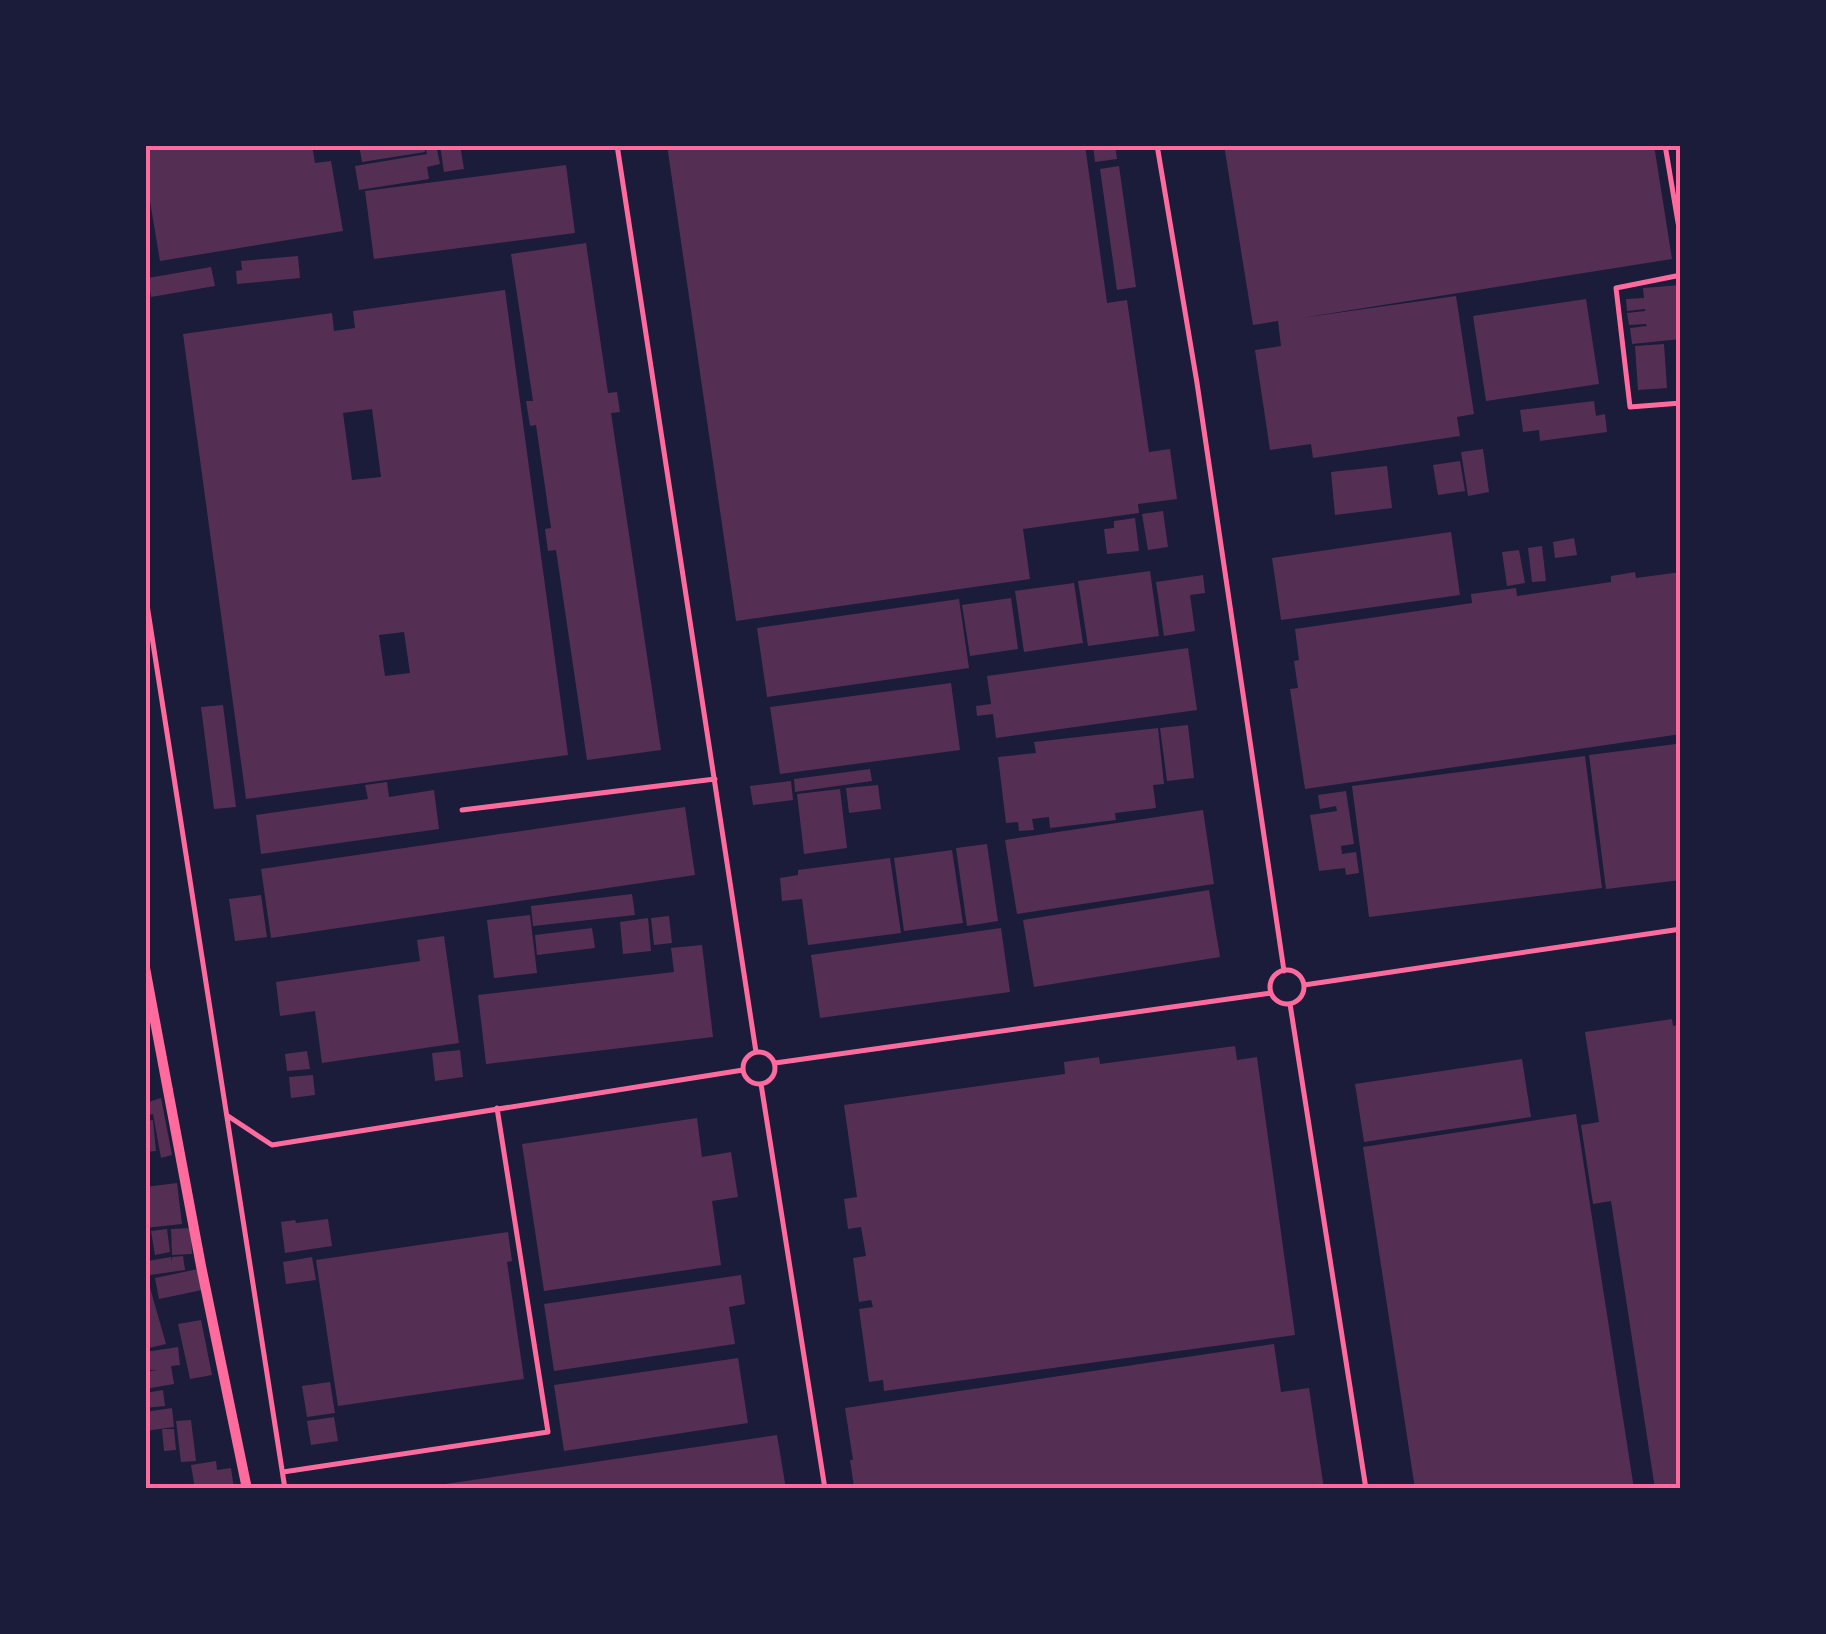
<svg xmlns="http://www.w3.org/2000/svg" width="1826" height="1634" font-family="Montserrat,sans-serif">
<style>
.building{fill:#542f53;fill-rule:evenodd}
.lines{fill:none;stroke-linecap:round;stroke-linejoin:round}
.service{stroke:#ff6b9d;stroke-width:5}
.minor{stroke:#ff6b9d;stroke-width:10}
.neatline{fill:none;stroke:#ff6b9d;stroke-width:4}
</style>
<rect width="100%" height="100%" fill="#1b1b3a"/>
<!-- building -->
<path class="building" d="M145 145H312L315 163 331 161 343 231 160 261 145 172Z
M359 145H424L425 152 362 162Z
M425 145H436L440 164 427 167 429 179 359 190 355 166 427 154Z
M440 145H460L464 169 444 172Z
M667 145H1085L1107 303 1127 300 1149 452 1170 449 1177 499 1138 504 1139 513 1023 529 1030 579 736 621Z
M1093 145H1115L1117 159 1095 162Z
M1224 145H1654L1672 259 1301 318 1456 296 1474 414 1457 417 1460 436 1313 458 1311 444 1270 450 1255 350 1281 346 1278 321 1253 325Z
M566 165 575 233 374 259 365 191Z
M1119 166 1136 287 1117 290 1100 169Z
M586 243 608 393 617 392 620 412 611 413 661 750 587 760 556 550 548 551 545 529 551 528 536 425 530 426 526 401H533L511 254Z
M298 256 300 278 237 284 236 271 242 270 241 261Z
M211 267 215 286 151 297 148 278Z
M1681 285V339L1632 344 1630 328 1647 326 1646 324 1629 325 1627 313 1645 311V309L1627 311 1626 299 1644 298 1643 288Z
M505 290 568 755 246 799 183 334 332 313 334 331 355 328 353 311ZM372 409 381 477 352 480 343 413ZM404 632 410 673 385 676 379 635Z
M1586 299 1599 384 1486 401 1473 316Z
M1664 344 1667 388 1638 390 1635 346Z
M1594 401 1596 416 1605 414 1607 432 1540 441 1539 430 1523 432 1520 410Z
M1483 449 1489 492 1468 496 1461 452Z
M1460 461 1465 491 1438 495 1433 465Z
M1387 466 1392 508 1335 515 1331 472Z
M1163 511 1168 547 1148 550 1142 514Z
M1135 518 1139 551 1107 554 1104 529 1114 528V521Z
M1451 532 1460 595 1281 620 1272 558Z
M1574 538 1577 555 1555 558 1553 542Z
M1542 546 1546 581 1532 582 1528 548Z
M1519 550 1525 583 1507 586 1502 552Z
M1150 571 1159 636 1088 646 1078 581Z
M1635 572 1636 578 1681 572V734L1305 789 1290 689 1298 688 1294 661 1299 660 1295 629 1472 603 1471 594 1516 588 1517 596 1611 582V576Z
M1203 575 1205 593 1190 595 1195 631 1164 636 1156 582Z
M1074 583 1083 643 1024 652 1015 591Z
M1011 598 1018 649 970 656 962 605Z
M959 599 969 668 767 697 757 628Z
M1188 648 1197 710 996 738 993 714 977 716 976 706 991 704 987 676Z
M951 683 960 750 780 774 770 707Z
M223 705 236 807 214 809 201 707Z
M1188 725 1194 778 1167 781 1160 728Z
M1158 728 1164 784 1153 785 1156 808 1115 813 1116 820 1050 828 1049 817 1032 819 1034 830 1019 831 1018 822 1006 823 998 757 1036 753 1034 742Z
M1676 744 1679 767H1681V880L1606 889 1589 755Z
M1585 756 1602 888 1369 917 1352 786Z
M870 769 872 781 795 792 794 779Z
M791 781 793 800 753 805 750 786Z
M387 782 389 797 434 790 439 829 261 854 256 815 368 799 365 785Z
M878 785 881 809 849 813 846 788Z
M840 789 847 848 804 854 797 794Z
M1346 791 1354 844 1341 846 1342 854 1356 852 1359 873 1346 875 1345 868 1319 871 1310 815 1337 811 1336 806 1320 809 1318 795Z
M685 807 695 875 271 938 261 869Z
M1203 810 1214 884 1017 914 1005 840Z
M987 844 998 921 967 926 956 848Z
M952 850 963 923 904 931 894 858Z
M890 858 901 933 808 945 802 899 782 901 780 878 798 875V870Z
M1209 890 1220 957 1034 987 1023 920Z
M632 894 635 915 533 926 531 906Z
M261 895 267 937 235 941 229 899Z
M530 915 537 973 494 978 487 920Z
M669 916 672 943 654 945 651 918Z
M648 918 651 951 623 954 620 922Z
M592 928 595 948 537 955 535 935Z
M1001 928 1010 992 820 1018 811 955Z
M444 936 459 1043 322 1063 315 1011 280 1016 276 982 420 961 417 940Z
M702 945 713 1037 486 1064 478 995 674 972 671 948Z
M1672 1019 1673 1026 1681 1024V1489H1655L1611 1201 1593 1204 1581 1125 1599 1122 1585 1032Z
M1235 1046 1237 1060 1257 1057 1295 1335 884 1391 883 1380 869 1382 859 1309 873 1307 871 1300 859 1302 853 1258 866 1256 861 1227 848 1229 844 1199 857 1197 844 1105 1065 1074 1064 1062 1099 1057 1100 1064Z
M460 1050 463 1077 435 1081 432 1053Z
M307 1051 310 1069 287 1071 285 1054Z
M1522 1059 1531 1117 1364 1142 1355 1084Z
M313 1075 315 1095 291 1098 289 1077Z
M161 1098 172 1155 161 1158 153 1114 145 1116V1103Z
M1576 1114 1634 1489H1415L1363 1147Z
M697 1118 702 1157 731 1152 738 1197 712 1201 721 1265 544 1291 522 1144Z
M153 1120 156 1151 145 1152V1121Z
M177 1183 182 1224 145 1228V1187Z
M328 1219 332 1246 285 1253 281 1222 295 1220 296 1223Z
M191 1228 192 1254 172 1255 171 1229Z
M167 1229 170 1252 155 1255 151 1231Z
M508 1232 512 1261 507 1262 524 1379 338 1406 316 1260Z
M183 1256 185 1270 150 1275 148 1261 171 1257 172 1262V1257Z
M312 1257 316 1280 286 1284 283 1262Z
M198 1269 202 1290 159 1299 155 1278Z
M145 1270 166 1344 149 1348 145 1333Z
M741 1275 745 1304 729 1307 735 1344 554 1371 544 1304Z
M201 1320 212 1375 190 1379 178 1324Z
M1274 1344 1281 1392 1309 1388 1324 1489 854 1487 850 1460H853L845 1408Z
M178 1347 180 1365 171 1366 174 1384 145 1389V1372L157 1370H145V1352Z
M738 1358 748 1423 564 1451 554 1385Z
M330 1382 335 1413 307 1417 302 1386Z
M163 1390 165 1406 145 1408V1393Z
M172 1408 174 1427 145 1431V1412Z
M334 1417 338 1441 311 1445 307 1421Z
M191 1420 196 1461 181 1462 176 1421Z
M162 1429H174L176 1450 164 1451Z
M777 1435 786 1489H425V1487Z
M216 1461 217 1470 231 1468 234 1489H195L191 1465Z"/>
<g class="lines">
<!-- service -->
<path class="service" d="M617 145 756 1052
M1157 145 1197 383 1284 971
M1665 145 1681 240
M1681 275 1616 288 1630 407 1681 403
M145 592 285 1489
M462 810 715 779
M1270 987a17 17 0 1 1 34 0a17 17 0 1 1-34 0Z
M1304 985 1681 929
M1290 1004 1366 1489
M743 1068a16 16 0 1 1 32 0a16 16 0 1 1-32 0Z
M775 1063 1271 993
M761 1084 825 1489
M228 1116 272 1145 743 1070
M283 1472 548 1432 497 1108"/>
<!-- minor -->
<path class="minor" d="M145 968 201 1266 247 1489"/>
</g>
<!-- border -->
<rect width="1826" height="1634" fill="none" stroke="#1b1b3a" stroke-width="295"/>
<rect x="148" y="148" width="1530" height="1338" class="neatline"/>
</svg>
